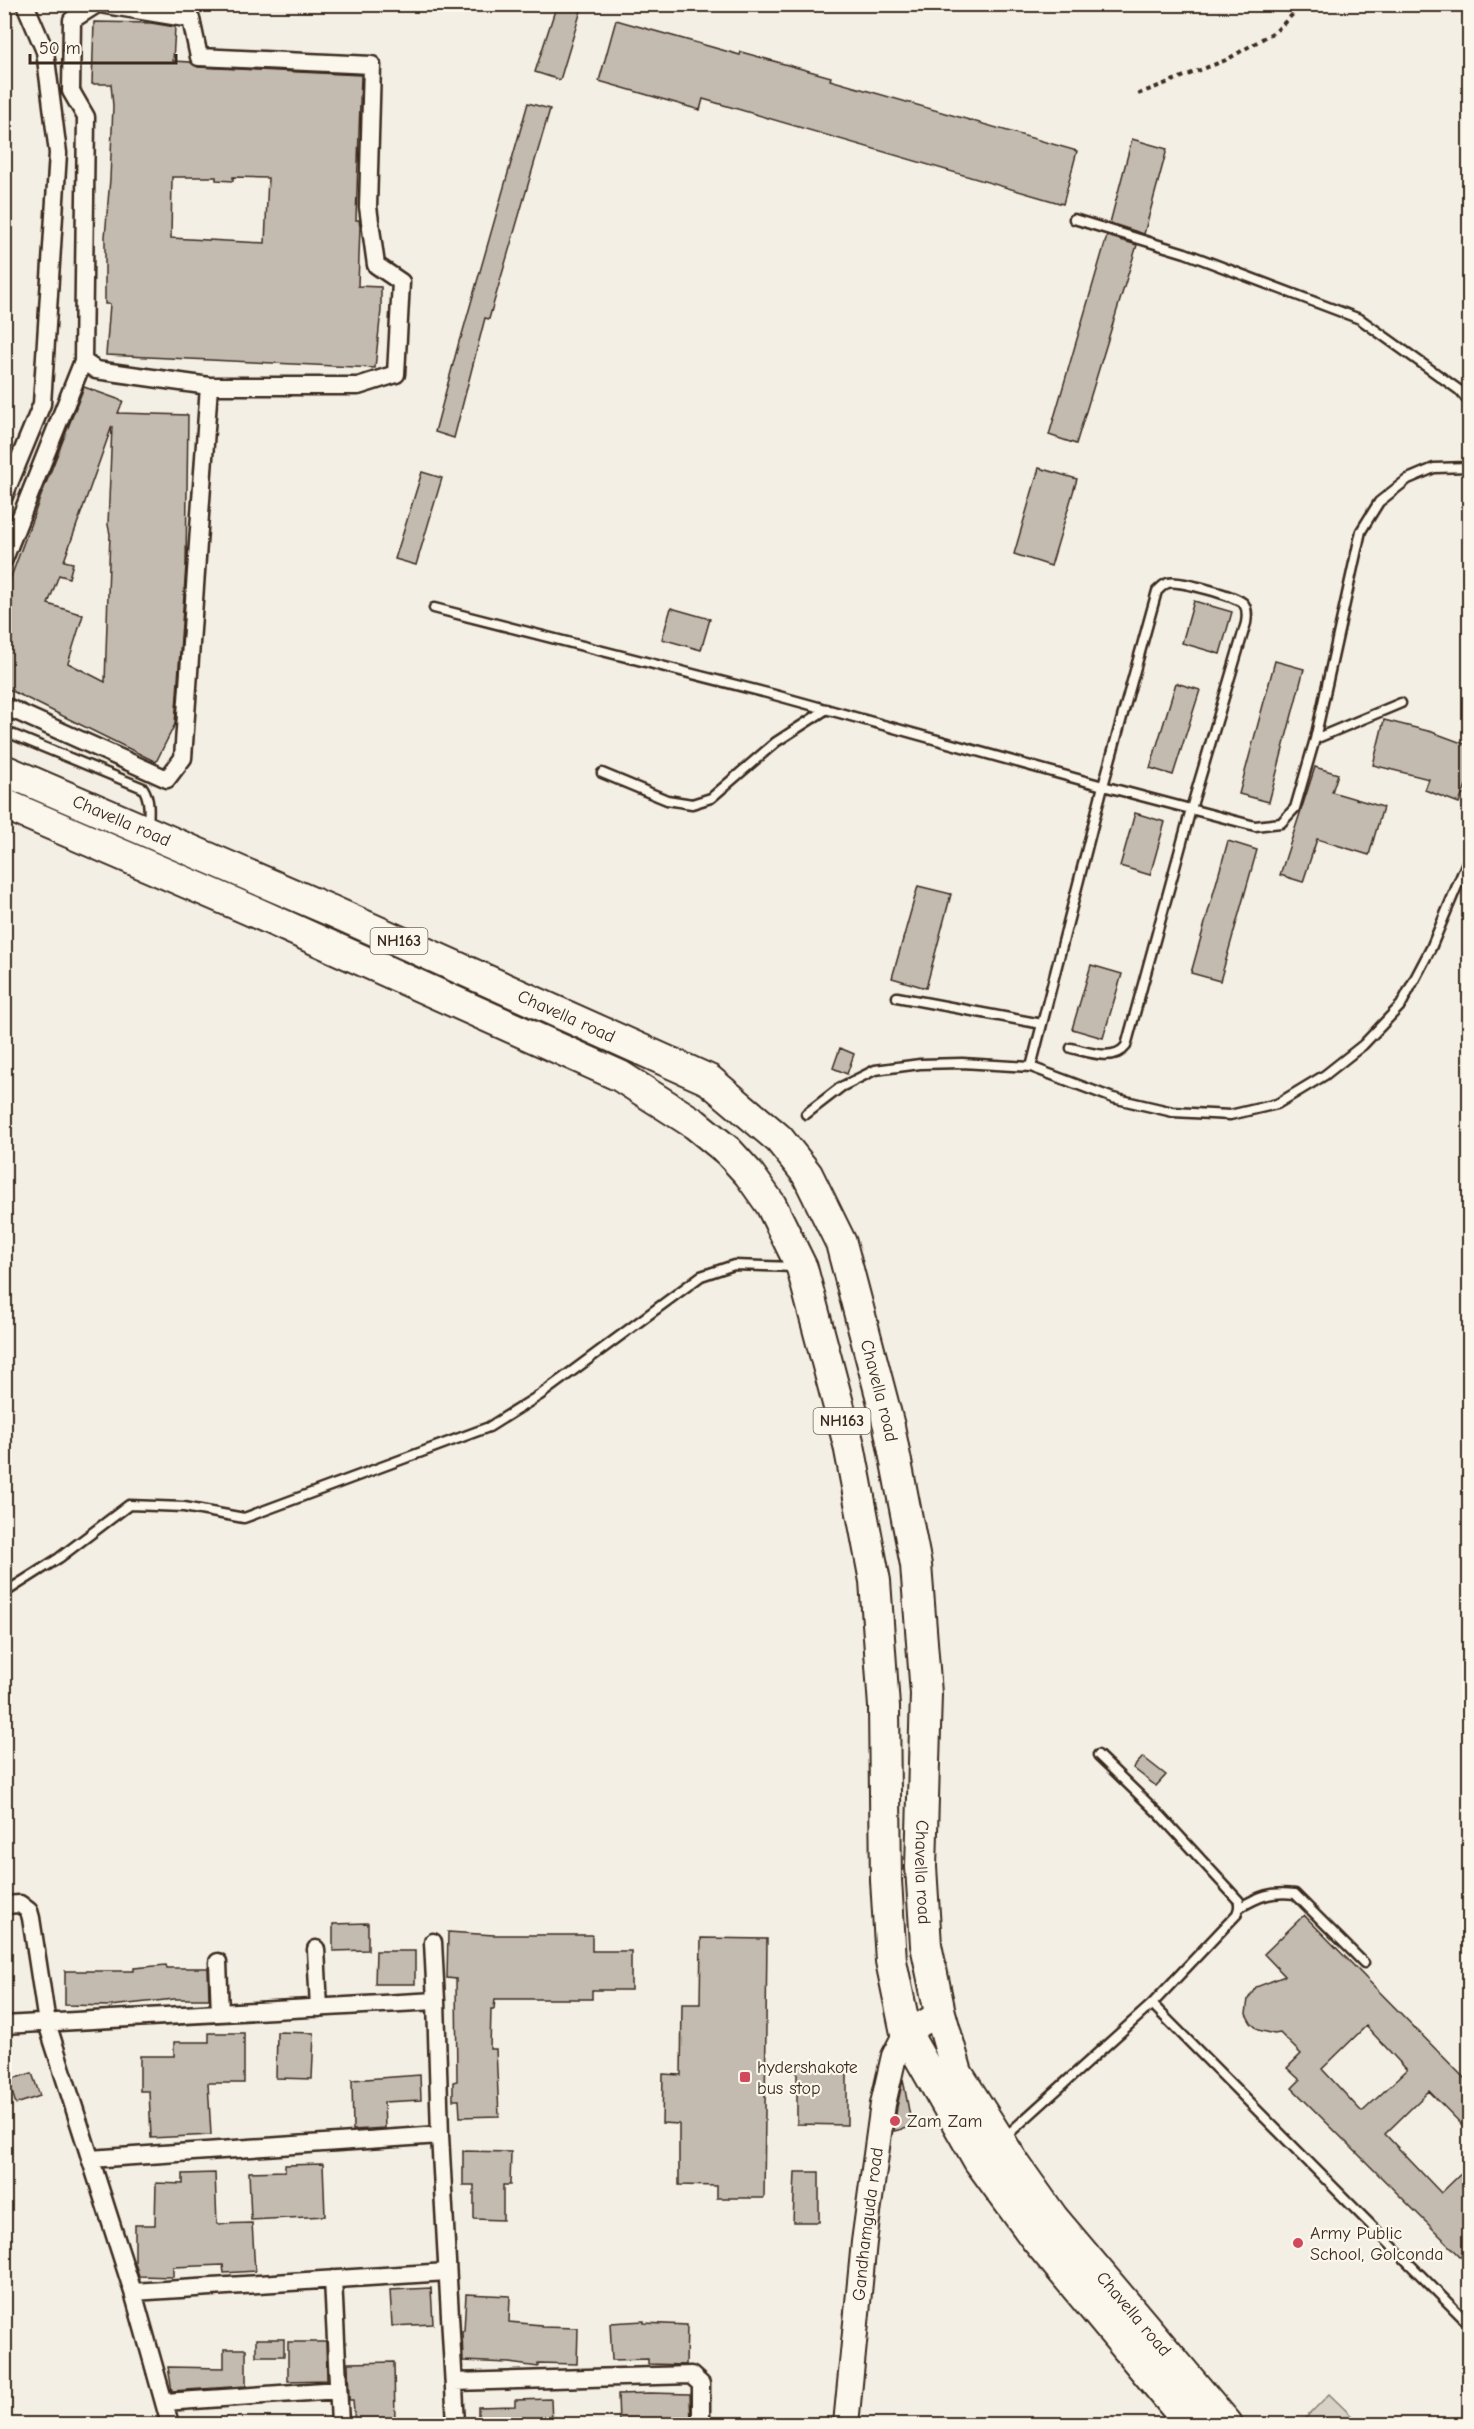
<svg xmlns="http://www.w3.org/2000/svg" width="1474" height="2429" font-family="'Comic Neue',sans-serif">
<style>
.grass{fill:#d8d1c6;stroke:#8a7e72;stroke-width:1.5}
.building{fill:#c3bbb0;stroke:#3b2a1e;stroke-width:1.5;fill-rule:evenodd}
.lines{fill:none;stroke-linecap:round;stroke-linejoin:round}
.lane-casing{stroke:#3b2a1e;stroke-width:13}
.street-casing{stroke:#3b2a1e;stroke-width:21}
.secondary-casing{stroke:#3b2a1e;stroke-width:28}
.highway-casing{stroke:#3b2a1e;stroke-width:34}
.path{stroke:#3b2a1e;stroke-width:4;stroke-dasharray:4.5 4.5;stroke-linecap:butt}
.lane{stroke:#fbf7ec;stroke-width:8}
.street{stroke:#fbf7ec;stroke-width:16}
.secondary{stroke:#fbf7ec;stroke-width:24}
.highway{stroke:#fbf7ec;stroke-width:30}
.poi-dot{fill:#d1495b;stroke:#fbf7ec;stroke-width:2}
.labels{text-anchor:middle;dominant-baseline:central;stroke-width:4.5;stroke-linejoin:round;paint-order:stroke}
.shield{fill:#fbf7ec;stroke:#75685c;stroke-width:1.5}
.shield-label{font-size:16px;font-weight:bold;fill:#3b2a1e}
.street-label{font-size:18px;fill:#3b2a1e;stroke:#fbf7ec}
.poi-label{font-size:18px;fill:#3b2a1e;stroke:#fbf7ec;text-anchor:start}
</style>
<rect width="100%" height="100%" fill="#f3efe4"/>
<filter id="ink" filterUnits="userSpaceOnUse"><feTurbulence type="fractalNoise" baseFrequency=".0167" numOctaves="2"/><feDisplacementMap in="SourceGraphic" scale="12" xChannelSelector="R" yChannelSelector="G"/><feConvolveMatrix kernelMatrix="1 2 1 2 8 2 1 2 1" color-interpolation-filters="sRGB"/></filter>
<g filter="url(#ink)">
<!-- grass -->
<path class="grass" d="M1329 2394 1360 2424H1300Z"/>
<!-- building -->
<path class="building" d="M557 4H583L560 80 535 72Z
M616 20 740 55 741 52 831 77 830 80 1077 151 1063 204 703 99 700 110 599 81Z
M94 22 151 23 175 27 173 61 190 62 198 67 361 75 356 220H359L360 227 358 286 381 287V310L375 368 106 355 110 304H105V237L110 179 113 106 111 84H92ZM172 177H216V180L233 181V177L268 178 265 243 171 238Z
M528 103 550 109 489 319 485 318 454 438 435 432 460 338H461Z
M1132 139 1167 149 1144 234 1110 223Z
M1107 236 1137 245 1076 444 1049 435Z
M84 387 123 401 118 413 188 415 186 565 175 724 156 762 4 687V596L39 501ZM112 426 108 525 110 534 105 682 68 663 83 615 48 604 59 575 69 578 73 563 64 561Z
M1039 468 1077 479 1051 566 1014 554Z
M422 472 442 478 416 565 395 559Z
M1194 601 1232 612 1220 654 1182 643Z
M671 608 710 619 701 650 662 639Z
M1275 661 1304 669 1269 802 1239 794Z
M1176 683 1200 690 1173 775 1150 768Z
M1384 720 1432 732 1470 746V775L1459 803 1425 790 1429 779 1373 765Z
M1315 767 1338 774 1332 792 1383 807 1369 855 1317 839 1303 882 1280 875Z
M1135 813 1165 822 1150 875 1120 866Z
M1228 841 1257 850 1220 981 1191 973Z
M918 886 951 894 926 988 892 978Z
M1091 965 1122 974 1103 1038 1072 1029Z
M840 1048 854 1054 847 1074 833 1068Z
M1143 1757 1166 1775 1156 1786 1133 1768Z
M1304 1915 1470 2084V2133L1429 2091 1385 2134 1441 2193 1470 2165V2266L1292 2088 1300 2080 1287 2068 1301 2054 1280 2033 1274 2034 1259 2030 1251 2023 1246 2014 1248 1999 1256 1987 1285 1976 1264 1954ZM1366 2026 1407 2070 1362 2112 1322 2069Z
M368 1923V1950L333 1951V1924Z
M448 1932 494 1935H592V1951H631V1990H592V1999H495L494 2009H491L490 2049H496L499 2116 460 2117 459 2100H453V2082L457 2081 456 1979 447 1978Z
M701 1938 767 1939 764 2198H717V2186L679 2185V2124L662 2123 663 2074 681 2075 682 2004H700Z
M376 1951H415V1984H375Z
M166 1965 167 1968H208L209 1999H174L110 2006 65 2005V1971H134V1968Z
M277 2032 314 2033 312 2079 276 2078Z
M209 2033H244V2083H208L211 2135 151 2138 149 2091H140V2056H174V2042H209Z
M797 2066H847V2125L797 2124Z
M32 2073 40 2096 16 2104 8 2080Z
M420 2075 421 2100 384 2102 385 2128 353 2130 352 2080Z
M903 2079 912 2127 894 2131 897 2107Z
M463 2151 511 2152 510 2185H503V2220L474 2219V2185H463Z
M323 2164 325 2216 251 2220 249 2172 285 2171V2165Z
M795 2172H819V2222H793Z
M215 2173 217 2224 252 2223 255 2271 224 2273 223 2265 173 2267V2277L139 2276 135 2263V2225H155L156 2183 183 2184V2174Z
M431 2288 433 2324 392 2326 390 2290Z
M466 2294 510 2296 509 2322 541 2325V2327L578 2328 577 2364 538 2363V2367L509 2363 463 2361 462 2331H464Z
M644 2321V2323L687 2325 686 2365 648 2364V2359L612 2360 610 2323Z
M256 2339H284V2356H256Z
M288 2342H326L327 2380 288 2381Z
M224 2349H246V2386L172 2391 168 2367 224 2368Z
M394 2362 395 2424H355L353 2400H349L348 2363Z
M650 2393 690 2394 691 2424H619L618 2394Z
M551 2399 552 2424H478V2407L515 2406V2400Z"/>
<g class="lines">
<!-- lane casing -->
<g class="lane-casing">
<path id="lane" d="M1074 219 1185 253 1360 319 1459 390 1470 403
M434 608 775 695 1103 786 1255 826 1281 823 1295 808 1315 739 1401 703
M4 731 143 788C150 799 149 812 148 825
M1315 739 1361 531 1379 502 1408 479 1434 468 1470 467
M602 773 667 800 692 804 711 798 776 742 827 709
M897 997 1042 1024
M1031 1067 1103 786 1157 591C1161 588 1163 584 1168 583 1178 580 1238 596 1244 604 1248 610 1247 617 1246 623L1191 809 1126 1046C1114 1062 1088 1052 1071 1048
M806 1114 841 1087 875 1070 920 1064 962 1063 1031 1067 1113 1098 1173 1112 1230 1115 1277 1104 1325 1075 1363 1045 1401 1005 1431 948 1470 855
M4 1593 59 1558 129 1505 184 1507 244 1518 489 1427 540 1395 701 1276 734 1265 795 1267
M1239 1908C1259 1896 1272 1891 1295 1894L1364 1963
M1152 2004 1470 2325
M1005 2137 1152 2004 1237 1914 1239 1908V1901L1160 1815 1098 1755"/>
</g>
<!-- street casing -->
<g class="street-casing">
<path id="street" d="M83 361 86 117 71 91 72 20 97 4
M4 496 42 404 58 153 45 51 25 4
M4 559 83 361 96 370 209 386H358L396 374 401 282 376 265 368 207 372 65 199 57 191 19 100 4
M4 716 9 708 167 779 183 758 209 386
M4 1905 20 1904 29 1911 31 1918 47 2023 133 2292 170 2424
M433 1942 436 2001
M316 1949 319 2008
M218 1962 220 2013
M4 2025 436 2001 440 2135 456 2424
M90 2159 440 2135
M333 2279 340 2424
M133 2292 447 2272
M454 2382 691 2375 701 2384V2424
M165 2402 338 2390"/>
</g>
<!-- secondary casing -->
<g class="secondary-casing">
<g id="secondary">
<path id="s1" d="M846 2424 864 2242 883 2104 894 2056 906 2033 940 2013"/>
</g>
</g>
<!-- highway casing -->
<g class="highway-casing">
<g id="highway">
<path id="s2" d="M4 770 334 912 709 1080 779 1139 807 1174 841 1243 889 1426 916 1565 926 1694 921 1867 926 1945 940 2013 957 2073 1014 2163 1053 2218 1227 2424"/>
<path d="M4 804 250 910 620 1076 695 1124 728 1151 749 1174 771 1205 802 1268 849 1445 875 1581 884 1707 886 1880 891 1961 906 2033 979 2161 1036 2239 1190 2424"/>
</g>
</g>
<!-- path -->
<path class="path" d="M1138 94 1226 60 1276 31 1303 4"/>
<!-- lane -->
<use href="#lane" class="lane"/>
<!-- street -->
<use href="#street" class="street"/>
<!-- secondary -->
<use href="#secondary" class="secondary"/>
<!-- highway -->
<use href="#highway" class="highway"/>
</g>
</g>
<!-- markers -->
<g class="poi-dot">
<rect x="739" y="2071" width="12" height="12" rx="3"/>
<circle cx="895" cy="2121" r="6"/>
<circle cx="1298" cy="2243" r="6"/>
</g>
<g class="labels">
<!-- shield labels -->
<g class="shield">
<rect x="370.5" y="928" width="57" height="26" rx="4.5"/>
<rect x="813.5" y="1408" width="57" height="26" rx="4.5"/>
</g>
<g class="shield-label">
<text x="399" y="941">NH163</text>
<text x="842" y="1421">NH163</text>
</g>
<!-- street labels -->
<g class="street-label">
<text stroke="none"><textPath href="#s2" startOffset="128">Chavella road</textPath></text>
<text stroke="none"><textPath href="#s2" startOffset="614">Chavella road</textPath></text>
<text stroke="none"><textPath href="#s2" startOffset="1136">Chavella road</textPath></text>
<text stroke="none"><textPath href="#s2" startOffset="1622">Chavella road</textPath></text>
<text stroke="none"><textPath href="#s1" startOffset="201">Gandhamguda road</textPath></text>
<text stroke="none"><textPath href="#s2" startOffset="2126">Chavella road</textPath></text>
</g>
<!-- poi labels -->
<g class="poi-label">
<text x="757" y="2067">hydershakote<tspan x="757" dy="21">bus stop</tspan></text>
<text x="907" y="2121">Zam Zam</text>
<text x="1310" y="2233">Army Public<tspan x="1310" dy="21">School, Golconda</tspan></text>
</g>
</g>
<!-- margin -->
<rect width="1474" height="2429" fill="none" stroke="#fbf7ec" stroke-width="24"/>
<rect x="12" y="12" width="1450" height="2405" fill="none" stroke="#3b2a1e" stroke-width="2" filter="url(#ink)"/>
<!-- scale -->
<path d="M30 54v9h146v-9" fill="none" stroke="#3b2a1e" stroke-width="3"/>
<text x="39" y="54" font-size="18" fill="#3b2a1e" stroke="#fbf7ec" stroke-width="4.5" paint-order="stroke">50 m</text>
</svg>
